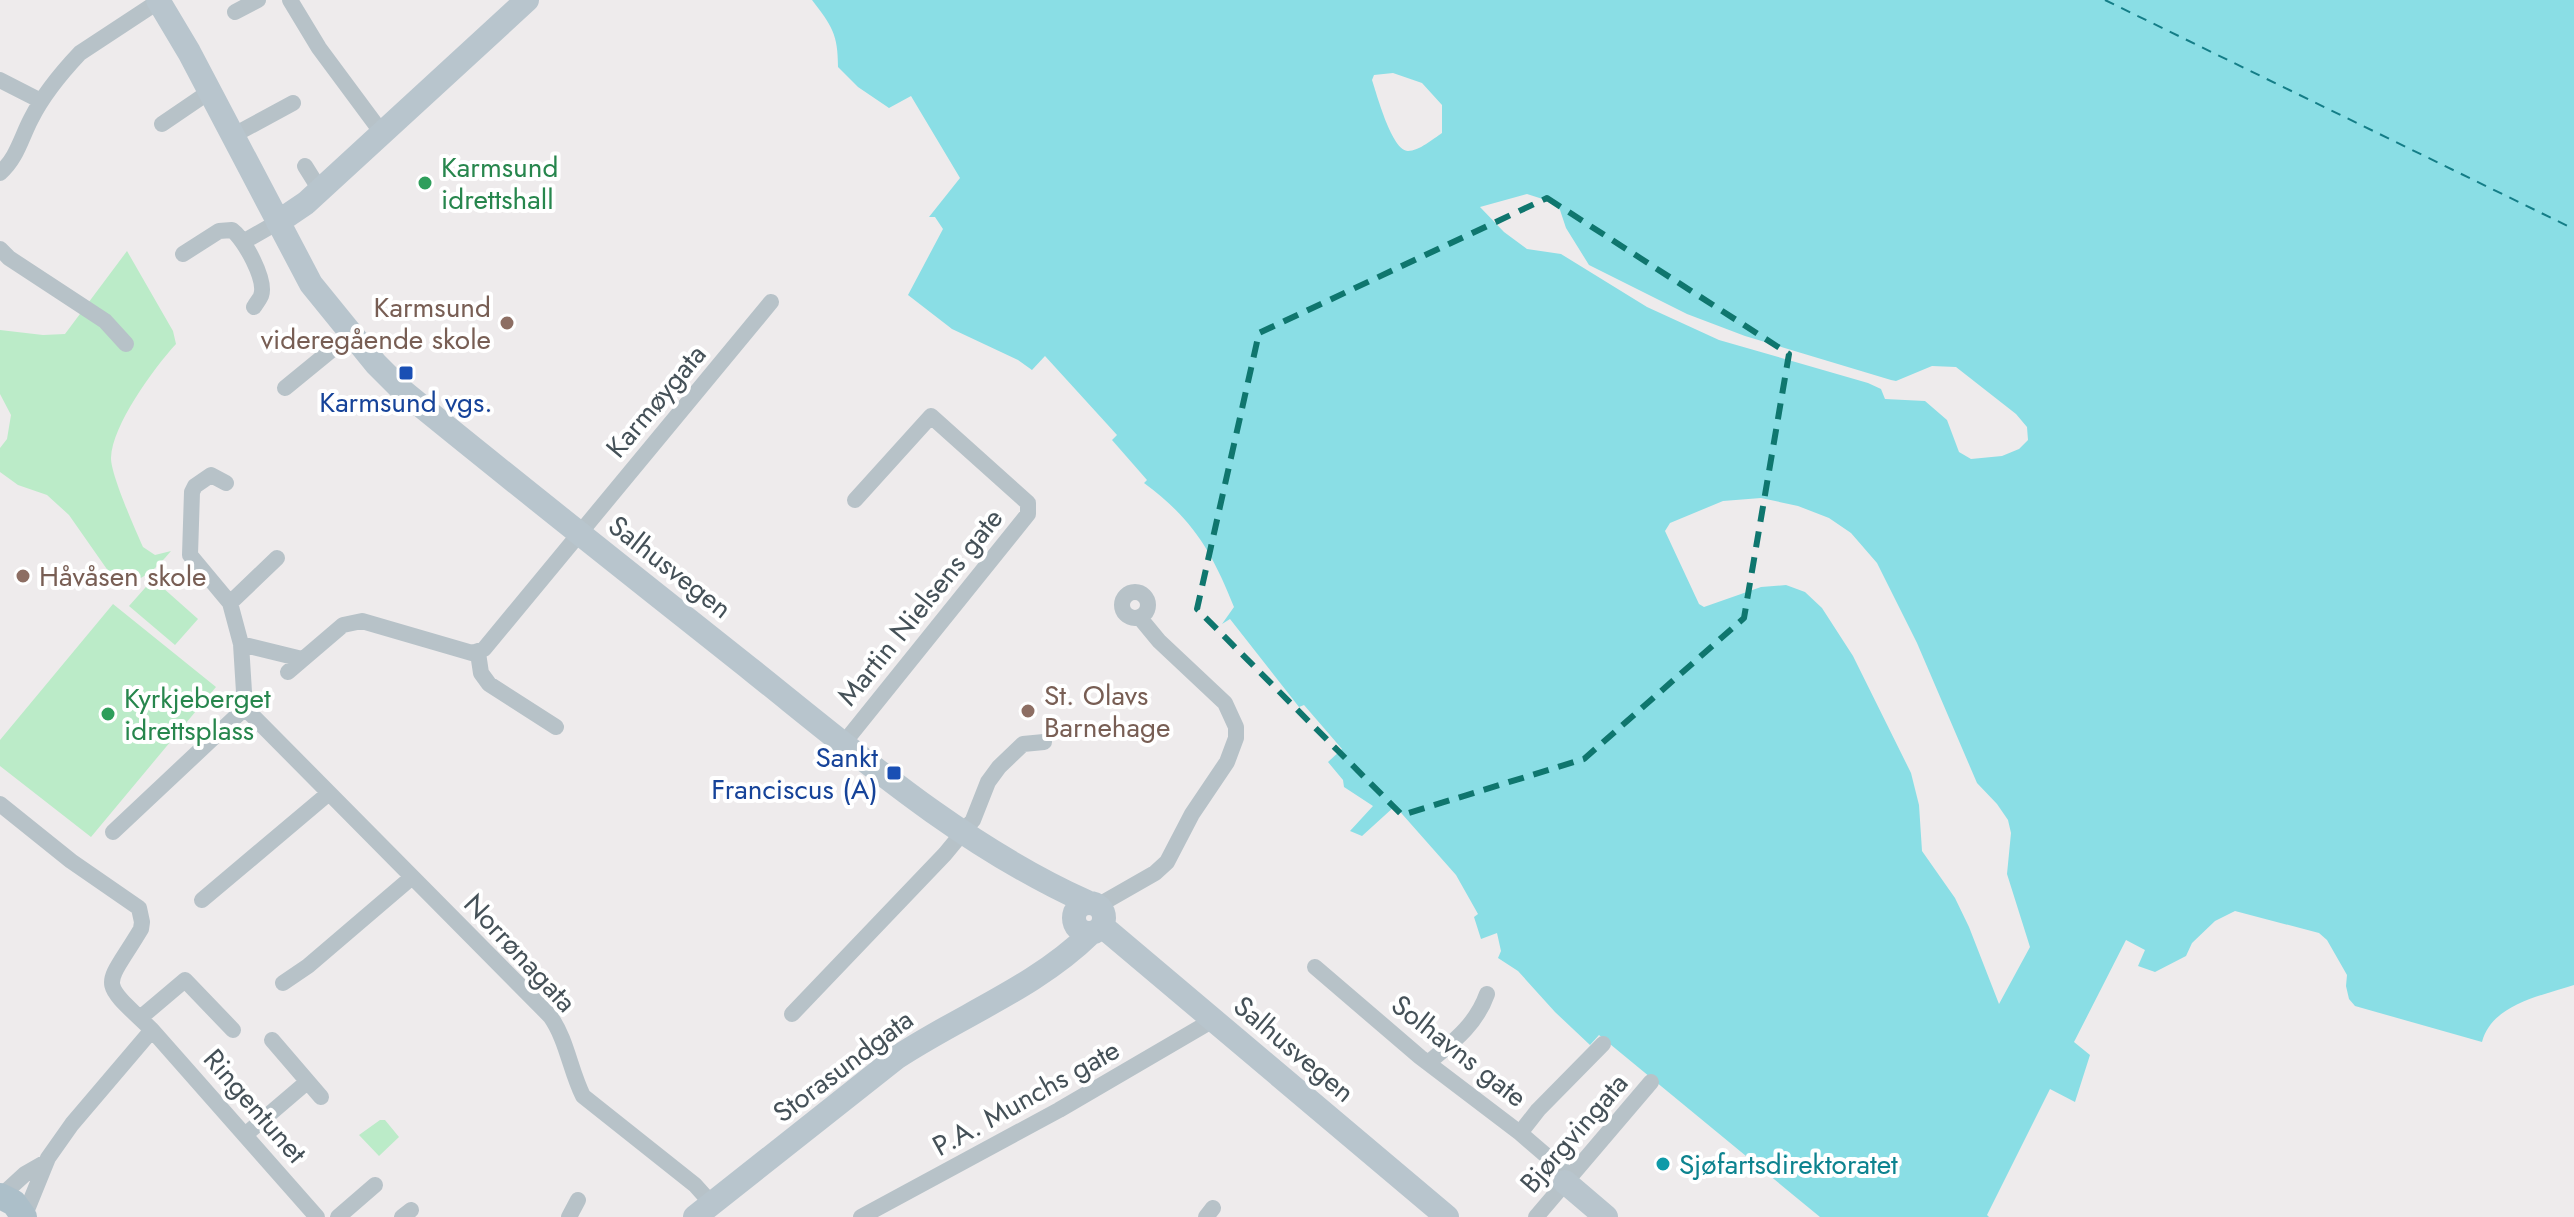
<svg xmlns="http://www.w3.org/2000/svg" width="2574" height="1217" font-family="Jost,sans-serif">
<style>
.green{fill:#bbebc8}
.water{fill:#8adee5;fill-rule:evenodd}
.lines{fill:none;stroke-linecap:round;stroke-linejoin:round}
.ferry{stroke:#147d87;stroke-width:2;stroke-dasharray:10 8;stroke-linecap:butt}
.street{stroke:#b7c2c8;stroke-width:16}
.secondary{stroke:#b8c5cd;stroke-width:24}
.primary{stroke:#acbfc9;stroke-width:26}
.marked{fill:none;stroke:#0f766e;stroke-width:6;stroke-dasharray:16 10;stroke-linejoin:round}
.leisure-dot{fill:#2e9e5b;stroke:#fff;stroke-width:3}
.education-dot{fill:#8d6e63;stroke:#fff;stroke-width:3}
.transit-dot{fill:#1a4fb4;stroke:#fff;stroke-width:3}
.culture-dot{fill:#0f9aa8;stroke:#fff;stroke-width:3}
.labels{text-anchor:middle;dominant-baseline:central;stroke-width:8;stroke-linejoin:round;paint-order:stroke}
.leisure-label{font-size:28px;fill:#27864d;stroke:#fff;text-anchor:start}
.education-label{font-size:28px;fill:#785e54;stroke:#fff;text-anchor:start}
.street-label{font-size:28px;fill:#455158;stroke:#fff}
.transit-label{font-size:28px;fill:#164399;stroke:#fff}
.culture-label{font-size:28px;fill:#0d838f;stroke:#fff;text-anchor:start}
</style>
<rect width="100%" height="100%" fill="#eeebec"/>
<!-- green -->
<path class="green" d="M127 251 173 331 176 344C154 368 112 425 111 458 111 475 135 529 143 547L155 555 171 551C156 569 142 582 118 585L69 515 47 495 18 485 0 472V448L7 439 11 415 0 394V330L43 335 65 334Z
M153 579 198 619 175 645 129 606Z
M113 604 216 687 91 837 0 766V740Z
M380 1120H385L399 1137 379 1156 359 1135Z"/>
<!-- water -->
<path class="water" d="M812 0H2574V985C2541 996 2492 1004 2482 1042L2355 1006 2349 999 2346 986 2347 975 2327 940 2319 933 2235 911 2215 921 2192 943 2186 956 2155 972 2138 966 2145 950 2126 940 2074 1042 2090 1055 2075 1102 2050 1089 1987 1215 1989 1217H1820L1599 1035 1590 1045 1555 1012 1518 971 1498 958 1501 951 1497 933 1481 939 1474 917 1478 914 1456 875 1395 806 1362 836 1350 831 1373 806 1344 787 1343 780 1328 762 1342 749 1304 705 1299 707 1230 619 1222 624 1234 607C1212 552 1193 519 1144 483L1147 480 1112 440 1117 435 1045 356 1032 370 1018 360 952 329 908 295 943 229 935 217H929L960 178 911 96 889 108 858 87 838 67C838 34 832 26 812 0ZM1393 73 1422 83 1442 105V133C1433 139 1419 151 1408 151 1392 151 1377 95 1372 80L1374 75ZM1527 194 1552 202 1560 210 1566 228 1589 265 1687 314 1745 336 1891 380 1896 381 1932 366 1956 367 2016 414 2027 427 2028 440 2019 449 2002 456 1971 459 1959 452 1947 420 1925 401 1885 399 1881 389 1868 383 1719 340 1647 307 1561 254 1527 249 1504 232 1480 207ZM1761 498 1798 506 1829 518 1851 533 1877 563 1917 643 1977 783 1997 804 2008 820 2011 833 2007 874 2030 947 1999 1004 1969 927 1955 898 1922 851 1919 805 1911 773 1853 656 1822 608 1805 592 1786 585 1761 587 1704 607 1699 604 1665 531 1670 523 1723 501Z"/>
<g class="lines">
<!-- ferry -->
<path class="ferry" d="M2105 0 2574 229"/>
<!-- street -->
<path class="street" d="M290 0 319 48 382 133
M235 12 258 0
M0 80 41 101
M162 124 209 92
M232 136 293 103
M305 166 320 190
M0 173C17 158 21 138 31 119 43 95 62 72 80 53L159 1
M243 242 278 222
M0 249 9 258 105 321 126 344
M183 254 219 231 232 230C244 239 267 280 261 296 261 297 255 305 254 307
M285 388 351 334
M226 483 211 475 195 486 192 492 190 555 230 603 241 644
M1122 605a13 13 0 1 1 26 0a13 13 0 1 1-26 0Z
M230 603 277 558
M478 653 481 673 489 684 556 727
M288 672 343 625 362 621 472 653 484 649 771 302
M245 708 550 1016C567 1040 570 1070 583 1096L695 1185 712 1204
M843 744 1028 514V503L931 416 855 500
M0 804 71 861 139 908 142 922 141 929C104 991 97 977 152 1030L72 1124 48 1158 24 1217
M113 832 245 708 241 644 302 659
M202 900 329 793
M1099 905 1155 873 1167 862 1192 814 1227 762 1236 738V727L1225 703 1159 641 1140 618
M1315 967 1420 1057 1520 1133 1570 1176
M283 983 308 966 411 878
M792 1014 945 854 973 820 988 782 999 767 1023 744 1044 742
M140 1018 185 980 233 1030
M152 1030 317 1217
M272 1040 321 1097
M1429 1062C1453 1042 1476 1025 1487 994
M1520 1133 1538 1110 1603 1044
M245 1135 307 1082
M1 1196 25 1174 46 1162
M338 1217 375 1185
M402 1217 411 1210
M569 1217 578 1200
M861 1217 1059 1110 1213 1020
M1206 1217 1213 1208
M1536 1217 1651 1082"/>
<!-- secondary -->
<path class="secondary" d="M158 0 189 52 311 284 376 364 404 392C520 487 637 579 754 672 860 757 963 846 1087 902
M278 222 306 203 527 0
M1074 918a15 15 0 1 1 30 0a15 15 0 1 1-30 0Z
M1102 926 1447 1217
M1565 1182 1606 1217
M695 1217 896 1058C961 1015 1035 988 1091 933"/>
<!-- primary -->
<path class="primary" d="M0 1196 14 1203 24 1217"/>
</g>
<!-- marked area -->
<path class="marked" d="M1547 198 1789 354 1744 618 1584 759 1402 815 1197 609 1259 333Z"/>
<!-- markers -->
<g class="leisure-dot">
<circle cx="425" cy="183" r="8"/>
<circle cx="108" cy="714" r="8"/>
</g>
<g class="education-dot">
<circle cx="507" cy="323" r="8"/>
<circle cx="23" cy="576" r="8"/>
<circle cx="1028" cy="711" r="8"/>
</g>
<g class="transit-dot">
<rect x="398" y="365" width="16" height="16" rx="4"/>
<rect x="886" y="765" width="16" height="16" rx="4"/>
</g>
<circle class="culture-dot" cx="1663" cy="1164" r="8"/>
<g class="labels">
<!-- leisure labels -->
<g class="leisure-label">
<text x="441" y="167">Karmsund<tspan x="441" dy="32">idrettshall</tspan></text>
<text x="124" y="698">Kyrkjeberget<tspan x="124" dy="32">idrettsplass</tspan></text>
</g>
<!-- education labels -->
<g class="education-label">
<text x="491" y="307" text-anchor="end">Karmsund<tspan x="491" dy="32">videregående skole</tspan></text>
<text x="39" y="576">Håvåsen skole</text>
<text x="1044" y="695">St. Olavs<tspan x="1044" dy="32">Barnehage</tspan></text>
</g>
<!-- street labels -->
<g class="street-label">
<text transform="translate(656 401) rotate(-50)">Karmøygata</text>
<text transform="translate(670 567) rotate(38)">Salhusvegen</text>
<text transform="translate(920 607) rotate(-51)">Martin Nielsens gate</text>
<text transform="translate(520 953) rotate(47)">Norrønagata</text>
<text transform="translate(1294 1049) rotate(40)">Salhusvegen</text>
<text transform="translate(1459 1051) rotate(38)">Solhavns gate</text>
<text transform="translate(843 1066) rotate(-37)">Storasundgata</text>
<text transform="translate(1026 1098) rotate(-29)">P.A. Munchs gate</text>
<text transform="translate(255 1106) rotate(49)">Ringentunet</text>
<text transform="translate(1574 1133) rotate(-49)">Bjørgvingata</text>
</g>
<!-- transit labels -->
<g class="transit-label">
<text x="406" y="402">Karmsund vgs.</text>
<text x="878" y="757" text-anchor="end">Sankt<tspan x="878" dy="32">Franciscus (A)</tspan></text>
</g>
<!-- culture labels -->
<g class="culture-label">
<text x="1679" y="1164">Sjøfartsdirektoratet</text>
</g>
</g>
</svg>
